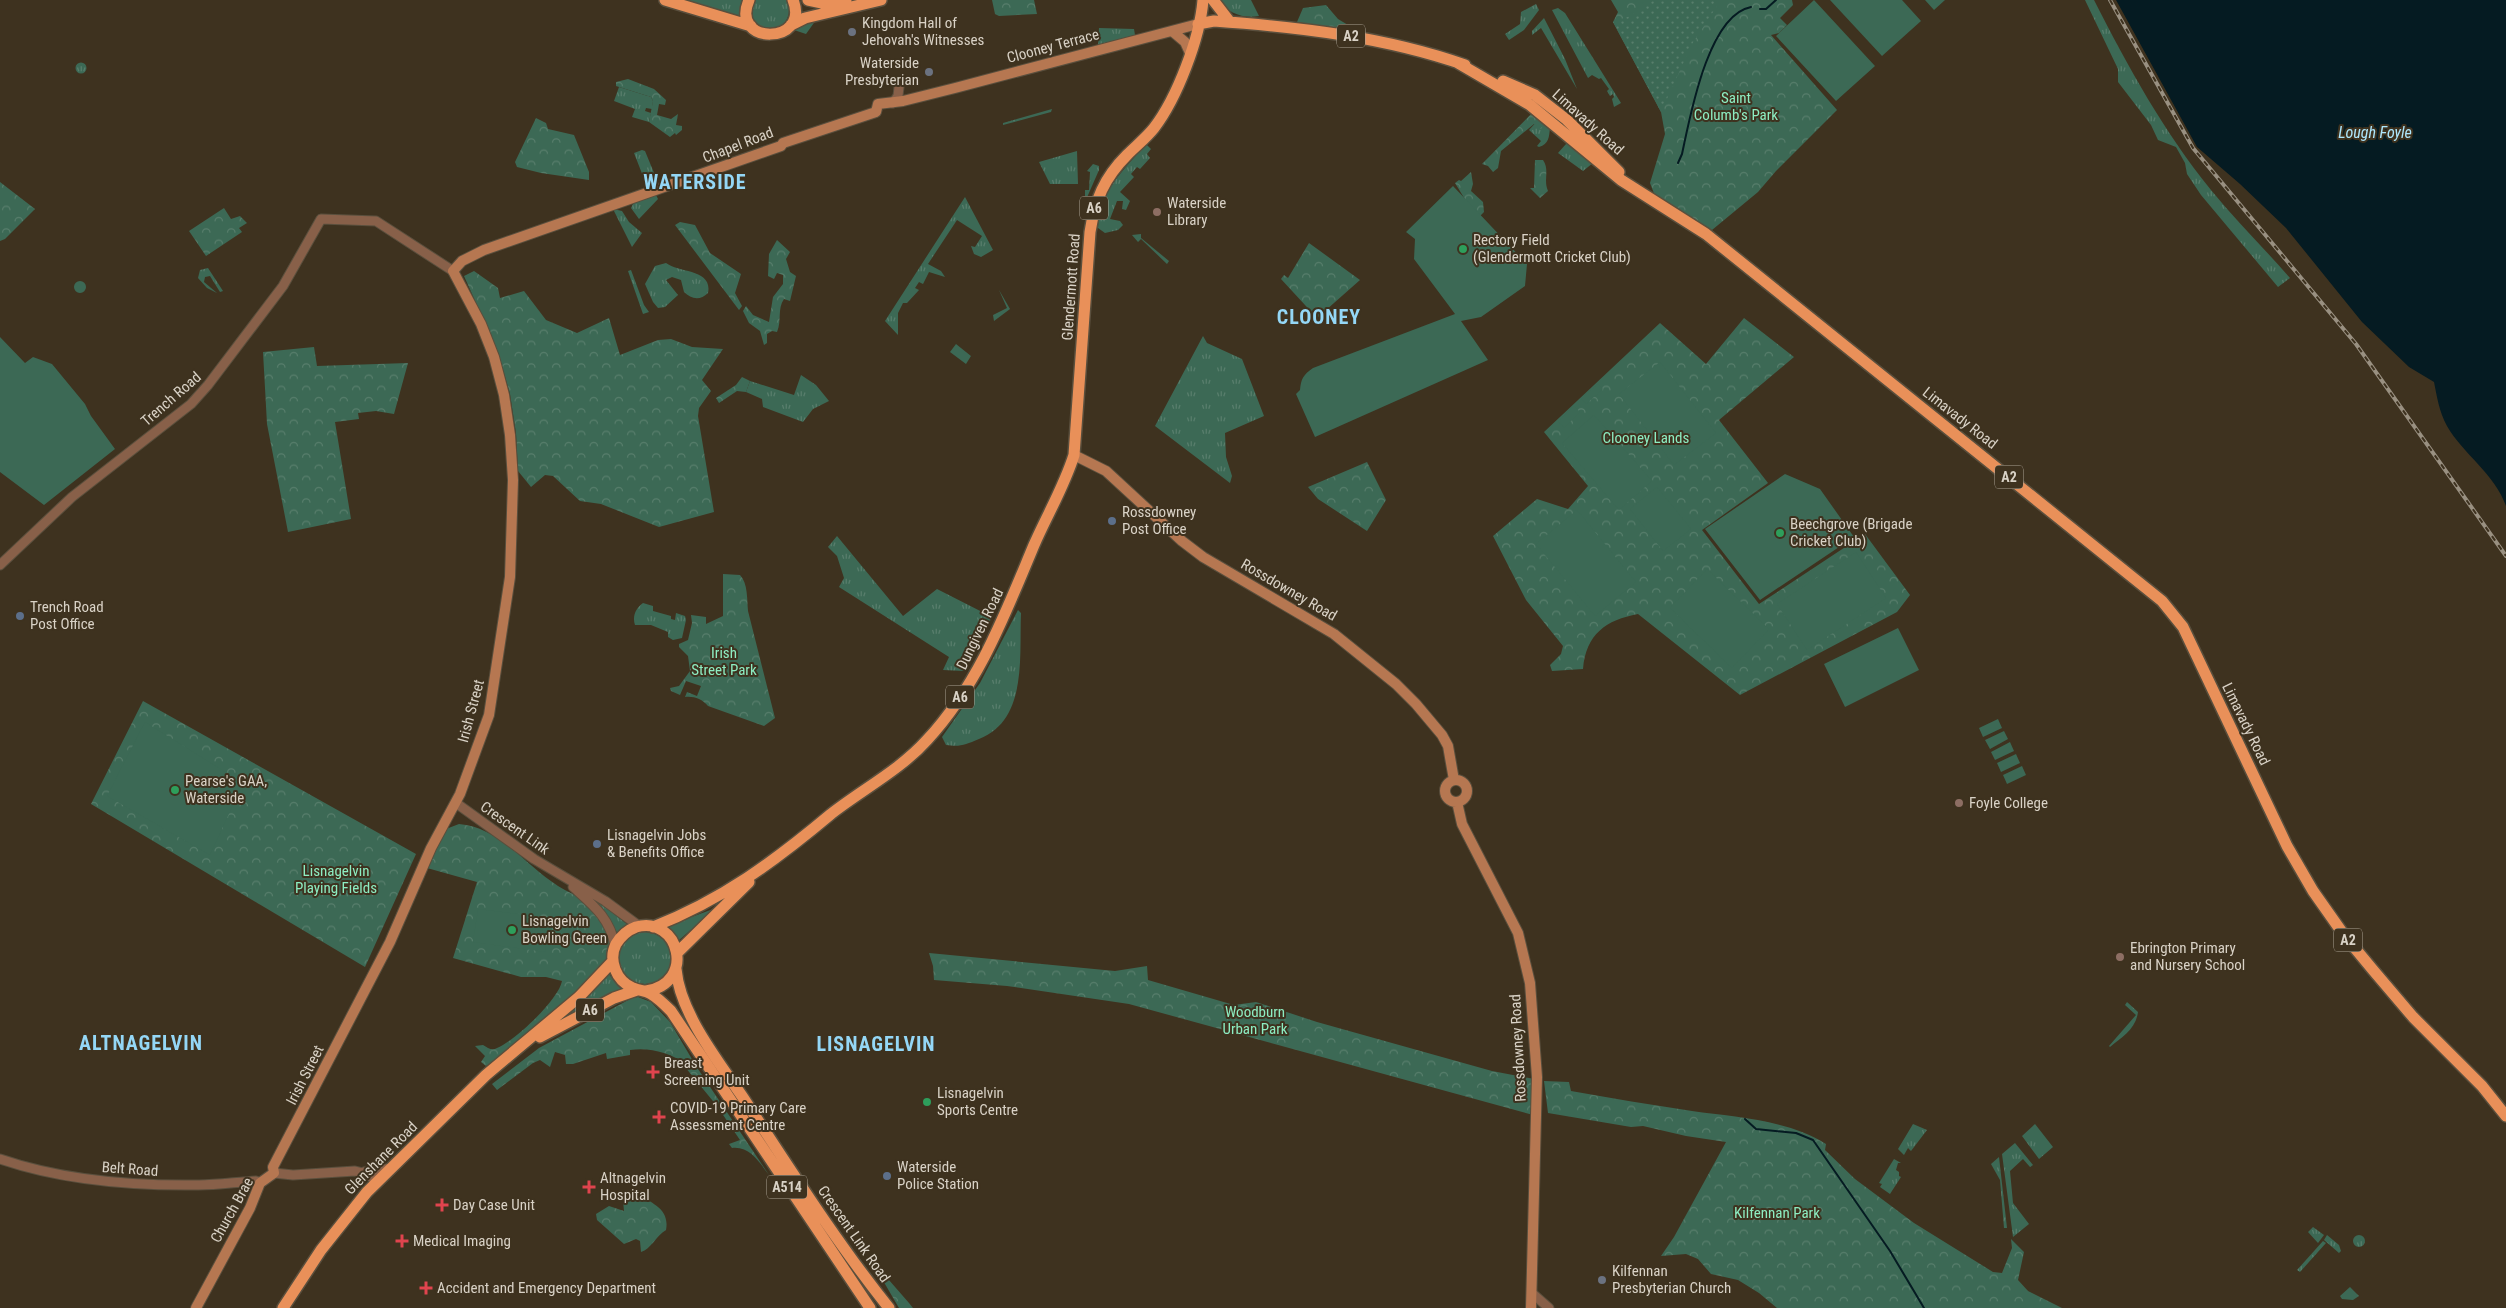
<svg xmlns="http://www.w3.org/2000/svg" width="2506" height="1308" font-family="'Roboto Condensed',sans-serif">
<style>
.grass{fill:url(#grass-tufts)}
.forest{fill:url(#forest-crowns)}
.garden{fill:url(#garden-dots)}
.pitch{fill:#3c6955}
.water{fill:#051b22}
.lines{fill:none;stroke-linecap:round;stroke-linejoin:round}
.stream{stroke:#051b22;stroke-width:2}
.tertiary-casing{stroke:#5a4f3d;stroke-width:11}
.secondary-casing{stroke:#5a4f3d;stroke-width:12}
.trunk-casing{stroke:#5a4f3d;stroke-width:14}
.tertiary{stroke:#886049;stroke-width:9}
.secondary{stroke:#b67751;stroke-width:10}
.trunk{stroke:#e99059;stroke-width:11}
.rail-casing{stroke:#999081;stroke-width:4}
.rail{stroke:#3e321f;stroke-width:2;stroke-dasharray:5.5;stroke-linecap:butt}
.worship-dot{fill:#6b7280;stroke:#3e321f;stroke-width:2}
.education-dot{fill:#8d6e63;stroke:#3e321f;stroke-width:2}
.leisure-dot{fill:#2e9e5b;stroke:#3e321f;stroke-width:2}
.service-dot{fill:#5c6f8a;stroke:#3e321f;stroke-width:2}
.health-dot{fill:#e0444e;stroke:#3e321f;stroke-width:2}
.labels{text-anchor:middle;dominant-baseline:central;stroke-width:4;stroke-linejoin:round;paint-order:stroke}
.shield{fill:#3e321f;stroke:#aaa294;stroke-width:1}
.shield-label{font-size:14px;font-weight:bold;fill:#d9d2c6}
.poi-label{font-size:15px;fill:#d9d2c6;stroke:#3e321f;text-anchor:start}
.street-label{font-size:15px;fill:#d9d2c6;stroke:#3e321f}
.park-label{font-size:15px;fill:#8dedc2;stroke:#3e321f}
.water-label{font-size:16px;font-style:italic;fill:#ade6fc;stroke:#3e321f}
.district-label{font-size:20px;font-weight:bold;letter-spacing:1px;fill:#94d7f6;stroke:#3e321f}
</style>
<defs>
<pattern id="grass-tufts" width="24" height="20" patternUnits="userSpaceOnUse" patternTransform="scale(1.25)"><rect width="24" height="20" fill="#3c6955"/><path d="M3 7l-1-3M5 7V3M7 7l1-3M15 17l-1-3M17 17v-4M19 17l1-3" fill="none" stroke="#587e6c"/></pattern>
<pattern id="forest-crowns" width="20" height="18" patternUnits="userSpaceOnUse" patternTransform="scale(1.25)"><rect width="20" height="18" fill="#3c6955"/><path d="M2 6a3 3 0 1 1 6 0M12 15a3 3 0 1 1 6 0" fill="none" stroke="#587e6c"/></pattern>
<pattern id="garden-dots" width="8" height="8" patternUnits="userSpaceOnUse" patternTransform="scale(1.25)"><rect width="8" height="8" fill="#3c6955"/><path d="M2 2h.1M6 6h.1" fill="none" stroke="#587e6c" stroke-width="1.8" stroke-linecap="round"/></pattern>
</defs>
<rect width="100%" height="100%" fill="#3e321f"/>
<!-- grass -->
<path class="grass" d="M682 0H744L741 10 742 19Z
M754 0H786C793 13 787 25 773 30L760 27 752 17Z
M1218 0H1251L1259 16C1243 19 1228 13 1218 0Z
M2085 0H2094C2128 67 2164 132 2211 190 2236 221 2264 248 2290 278L2278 287 2201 195 2187 174 2185 163 2176 147 2158 140 2151 125 2118 82V69Z
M1536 4 1539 10 1524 30 1509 40 1505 34 1520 24 1521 12Z
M1558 8 1565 13 1621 103 1614 107 1612 99 1614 97 1613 94 1610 96 1607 91 1609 89 1601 78 1599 79 1592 75 1588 78 1552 10Z
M1544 18 1565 59 1577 89 1541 28 1532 35V31Z
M816 20 806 34 794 30Z
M1099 28 1134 29 1135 35 1098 45Z
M75.5 68a5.5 5.5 0 1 1 11 0a5.5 5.5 0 1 1-11 0Z
M619 87 651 97 653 101 652 109 646 108 645 111 651 113 649 122 632 117 635 109 614 101Z
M1052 109 1051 112 1003 125V123Z
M1540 118 1550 128C1549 137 1549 144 1539 147L1537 146 1541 141 1529 130Z
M1146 144 1151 149 1147 154 1150 158 1140 169 1137 167 1131 174 1134 177 1120 192 1130 201 1126 210 1122 209 1123 201H1117L1110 219 1120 221 1123 225 1118 230 1105 233 1098 228C1100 190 1123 171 1146 144Z
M1566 144H1570L1593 163 1583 171 1558 153Z
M642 150 645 151 659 185 648 189 634 153Z
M1077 151 1078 184H1050L1039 162Z
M1093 164 1099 166V170L1085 202V190H1089L1090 172 1087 171Z
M656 195 658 199 639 219 631 208 634 202Z
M965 197 993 250 981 257 974 254 971 246 975 247 982 236 957 220 928 264 941 271 945 277 929 272 923 284 919 282 915 288 919 290 907 303H903L898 313V335L885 321Z
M613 209 622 211 629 222 642 233 632 247Z
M1141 234V238L1169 261 1167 264 1141 239 1138 242 1132 235Z
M666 263C679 273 713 269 708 293 700 301 691 299 684 292L681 280 672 277 666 280 678 295 665 307 658 308 653 302 645 284 655 266Z
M208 268 223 291 220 292 210 276 205 277 204 282 217 293 207 288 198 278 200 270Z
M631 270 644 305 649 312 643 314 628 271Z
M999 290 1010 309 994 321 993 315 1007 308Z
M1203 336 1207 343 1242 359 1264 416 1225 433 1226 457 1232 476 1230 483 1155 426Z
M801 375 816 385 829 401 813 409 803 422 763 407 762 399 746 392 750 381 794 395Z
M837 536 903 616 937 589 992 617 964 671 943 670 949 657 839 587 844 578 837 556 828 547Z
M643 603 653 606V611L671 616V619L675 620 676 613 685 616 686 620 682 638 673 640 668 637V632L651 625H635C632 616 636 608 643 603Z
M1018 610 1021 613C1019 656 1028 720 979 739 965 745 960 747 946 745L942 737 980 683Z
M599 902 628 925 617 933 611 921 597 905Z
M716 908 678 941 667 926Z
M619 958a26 26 0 1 1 52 0a26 26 0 1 1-52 0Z
M608 973 622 990 558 1023Z
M2127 1002 2138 1012C2136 1029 2122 1037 2110 1047L2109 1046 2136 1015 2125 1005Z
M1913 1124 1927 1130 1911 1151 1908 1148 1904 1155 1898 1149Z
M2035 1124 2053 1147 2039 1159 2022 1136Z
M2015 1143 2033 1165 2030 1167 2023 1159 2010 1171 2013 1203 2029 1224 2013 1237 2002 1154Z
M1999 1157 2007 1228H2004L2000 1180 1991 1164Z
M1894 1159 1901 1163H1898L1896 1170 1899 1172V1176L1901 1177 1890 1194 1880 1187 1882 1184 1879 1183Z
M2313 1227 2324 1235 2318 1243 2308 1232Z
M2353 1241a6 6 0 1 1 12 0a6 6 0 1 1-12 0Z
M2327 1235 2339 1245 2341 1251 2339 1253 2324 1240Z
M2323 1241 2326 1243 2300 1272 2297 1270Z
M2350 1287 2359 1296 2353 1300 2342 1299 2340 1296Z"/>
<!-- forest -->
<path class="forest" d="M992 0H1034L1037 14 999 16 995 14Z
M1611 0H1792L1793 5 1780 18 1787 25 1779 33 1771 35 1837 110 1776 171 1758 192 1712 230 1655 196 1650 183 1665 134 1661 112 1613 22 1618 12Z
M1326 5 1338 19 1348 25 1346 30 1297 22 1303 8Z
M628 79 654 89 666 100 665 105 659 104 657 115 671 119 678 114 676 125 682 126V130L676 135 675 133 670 137 649 122 653 101 651 97 616 86V82Z
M1533 112 1545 123 1541 129 1534 124 1501 151 1498 168 1493 172 1488 166 1482 164Z
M536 118 546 123 548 129 574 135 589 172V180L541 173 517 167 515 162Z
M1535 160H1543C1550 170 1543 180 1548 191L1540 198 1530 188H1534Z
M1471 172 1473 184 1471 191 1483 202 1484 212 1477 219 1455 183 1459 180 1461 181Z
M0 182 35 209 5 239 0 241Z
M224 208 231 219 240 216 247 223 239 228 242 232 206 256 189 231Z
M680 222 695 225 710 253 741 274 735 293 742 306 739 310 675 225Z
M777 240 790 252 786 259 790 272 796 276 790 301 784 299C777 309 782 321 777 332L772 331 767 334V343L764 345 760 331 749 323 743 311 746 306 753 315 769 322 773 297 783 284V275L777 273 774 279 768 276 769 254Z
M1309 243 1360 280 1317 318 1281 279 1284 275 1288 278Z
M474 271 498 288 500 298 524 291 546 320 577 333 609 318 620 355 658 340 671 339 692 347 723 349 702 380 711 391 699 408 698 416 714 512 659 527 601 504 580 501 553 476 545 475 531 487 518 471 516 433 510 394 498 352 464 276Z
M74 287a6 6 0 1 1 12 0a6 6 0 1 1-12 0Z
M1744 318 1794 357 1719 420 1768 483 1702 530 1759 604 1865 534 1910 595 1897 612 1740 695 1638 614C1606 620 1586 634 1583 669L1552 671 1550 665 1561 654 1563 646 1526 600 1493 536 1537 499 1568 509 1588 486 1544 432 1660 323 1706 364Z
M314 347 317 366 408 363 394 414 376 411 358 413 359 419 335 422 351 519 288 532 267 424 263 352Z
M742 377 750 381 746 392 737 391 719 403 716 398 736 385Z
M1367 462 1386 500 1367 531 1318 499 1308 487Z
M723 574 740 575C748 583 747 600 748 611L775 718 764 726 708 706C702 699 694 696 685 697L687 692 697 696 701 686 686 681 680 695 671 691 670 688 679 686 690 671 688 656 679 647V644L688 640 692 623 691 615 706 617V624L723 616Z
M143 701 416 854 365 967 91 804Z
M459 824C499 827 526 866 558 886 567 892 577 895 585 901 593 907 610 930 610 939 611 955 603 966 593 977L508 1053 486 1066 481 1062 485 1056 475 1046 483 1045C488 1048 492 1051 497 1048 515 1041 559 999 562 981L546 977H521L453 958 477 882 427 868 446 829Z
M929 953 1115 971 1147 966 1148 980 1234 1005 1256 1002 1317 1022 1492 1071 1534 1079 1533 1115 1129 1004 1007 986 934 980 933 966Z
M638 997 651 1002 670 1022 696 1066 769 1175C759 1162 750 1146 732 1148L729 1144 740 1140 717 1106 685 1067 686 1063C668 1053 651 1047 630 1050V1055L607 1059 606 1053 573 1064H566L565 1055 555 1052 550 1067 540 1060 533 1063 497 1090 492 1084 539 1048 632 998Z
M1544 1081 1569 1082 1571 1091C1611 1098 1652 1105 1692 1111 1735 1117 1789 1120 1826 1144L1825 1150 1855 1179 1914 1223 1993 1272 2002 1273 2012 1248 2011 1239 2024 1252 2018 1280 2028 1291 2062 1308H1777L1759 1293 1738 1280 1711 1274 1698 1259 1686 1254 1661 1256 1674 1237 1726 1142 1686 1136 1643 1126 1631 1127 1548 1113Z
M637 1194C652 1203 670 1209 666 1230 656 1236 651 1249 641 1252L640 1241 636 1239 624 1244 597 1220 596 1214 609 1206 624 1211 623 1200Z
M875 1264 909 1303 913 1308H899L885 1284 872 1268Z"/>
<!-- garden -->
<path class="garden" d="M1654 0H1719L1717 6 1692 44 1661 112 1613 22 1630 16Z"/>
<!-- pitch -->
<path class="pitch" d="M1814 0 1875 66 1836 101 1776 36Z
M1830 0H1902L1921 21 1882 56Z
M1925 0H1945L1934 10Z
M1453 186 1527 264 1525 286 1481 317 1461 321 1488 360 1315 437 1296 394 1300 390C1301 379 1303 375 1313 368L1455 314 1414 259 1415 239 1406 232Z
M0 337 25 363 33 357 52 364 85 404 91 416 115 449 44 505 0 472Z
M956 344 971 356 966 364 950 352Z
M1660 362 1716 433 1674 465 1619 394Z
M1598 384 1603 389 1586 404 1581 398Z
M1574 406 1580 412 1564 428 1558 421Z
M1594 415 1652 481 1619 510 1562 443Z
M1785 474 1820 489 1854 537 1760 600 1705 529Z
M1657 487 1691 529 1663 551 1630 509Z
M1577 510 1636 582 1595 616 1536 544Z
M1856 552 1886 598 1807 650 1777 604Z
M1707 569 1769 629 1732 668 1670 608Z
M1898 628 1919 670 1845 707 1824 664Z
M1998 719 2002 728 1983 737 1979 728Z
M145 722 243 783 210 855 107 796Z
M2004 731 2008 739 1990 749 1985 740Z
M2010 742 2014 751 1995 760 1991 752Z
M2016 754 2020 763 2001 772 1997 763Z
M2022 766 2026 775 2007 784 2003 775Z
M478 909 550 918 545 952 473 942Z"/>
<!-- water -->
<path class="water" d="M2116 0H2506V506C2495 474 2463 454 2447 426 2439 411 2437 397 2434 382L2409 367 2362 322 2286 228 2240 184 2197 147Z"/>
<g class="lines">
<!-- stream -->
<path class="stream" d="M1760 9H1766L1776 0
M1678 163 1682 154C1690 117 1708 15 1751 7
M1745 1119 1756 1129 1796 1133 1813 1140 1890 1251 1924 1308"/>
<!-- tertiary casing -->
<g class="tertiary-casing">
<path id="tertiary" d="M893 103 898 96 899 87
M0 565 72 497 191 404 208 385 283 286 321 219 376 221 453 271
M456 803 534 859 605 901 639 926
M573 887C593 905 610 918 615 946
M0 1159C64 1181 132 1186 199 1185 218 1185 237 1182 256 1181L260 1183
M364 1172 392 1168
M274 1173 293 1175 355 1171 367 1174 378 1182
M1532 1293 1549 1308"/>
</g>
<!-- secondary casing -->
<g class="secondary-casing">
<path id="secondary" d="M1172 31 1185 42 1190 53
M1074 455 1106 471 1182 541 1203 557 1334 634 1396 684 1416 704 1442 735 1448 746 1454 780
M1445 791a11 11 0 1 1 22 0a11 11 0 1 1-22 0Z
M1457 802 1462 824 1518 933 1530 983 1537 1077 1531 1308
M196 1308 250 1208 260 1183 274 1173 273 1167 390 942 431 848 460 794 489 715 510 577 513 480 510 435 504 395 494 357 481 324 453 271 462 261 484 250 781 146 783 143 876 112 878 104 903 101 955 88 1198 24"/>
</g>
<!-- trunk casing -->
<g class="trunk-casing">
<path id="trunk" d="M665 0 751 26
M749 0C729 46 811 45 793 0
M808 0 822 3 846 0
M1213 0 1230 22
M1198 24 1214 21C1299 27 1385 37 1465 65
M791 25 805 18 881 0
M1458 63 1530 105 1621 180 1706 234 2162 601 2183 627 2287 846 2313 891 2344 935 2373 970 2413 1017 2482 1086 2506 1116
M1503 81 1535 95 1567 120 1619 172
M653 927C722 900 775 861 831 814 863 789 900 770 927 740 979 684 1005 614 1034 545 1047 515 1064 487 1074 455L1090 232C1095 200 1104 178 1127 155 1136 146 1147 137 1154 128 1177 98 1200 38 1203 0
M677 953 749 882
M676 969C680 1015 721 1064 746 1102 792 1172 837 1243 889 1308
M646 991C697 983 679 915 636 927 628 930 621 936 616 944 608 960 616 981 633 988 639 991 645 990 651 994 658 998 665 1005 671 1011L870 1308
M540 1037 614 998 637 990
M283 1308 321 1250 367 1192 486 1075 579 997 613 961"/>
</g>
<!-- tertiary -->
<use href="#tertiary" class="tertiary"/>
<!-- secondary -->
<use href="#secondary" class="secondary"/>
<!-- trunk -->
<use href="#trunk" class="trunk"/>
<!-- rail casing -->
<g class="rail-casing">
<path id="rail" d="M2110 0 2193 148 2356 344 2506 556"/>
</g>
<!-- rail -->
<use href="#rail" class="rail"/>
</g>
<!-- markers -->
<g class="worship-dot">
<circle cx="852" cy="32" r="5"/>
<circle cx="929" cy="72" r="5"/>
<circle cx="1602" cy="1280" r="5"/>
</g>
<g class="education-dot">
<circle cx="1157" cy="212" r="5"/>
<circle cx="1959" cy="803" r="5"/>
<circle cx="2120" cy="957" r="5"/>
</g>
<g class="leisure-dot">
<circle cx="1463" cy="249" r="5"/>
<circle cx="1780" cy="533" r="5"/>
<circle cx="175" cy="790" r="5"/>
<circle cx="512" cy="930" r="5"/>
<circle cx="927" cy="1102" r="5"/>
</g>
<g class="service-dot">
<circle cx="1112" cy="521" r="5"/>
<circle cx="20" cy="616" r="5"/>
<circle cx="597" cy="844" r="5"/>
<circle cx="887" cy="1176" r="5"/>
</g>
<g class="health-dot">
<path d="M650.5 1064.5h5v5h5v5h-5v5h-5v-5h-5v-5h5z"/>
<path d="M656.5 1109.5h5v5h5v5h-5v5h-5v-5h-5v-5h5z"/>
<path d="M586.5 1179.5h5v5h5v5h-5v5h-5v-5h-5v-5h5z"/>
<path d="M439.5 1197.5h5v5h5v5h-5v5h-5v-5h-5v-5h5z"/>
<path d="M399.5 1233.5h5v5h5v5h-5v5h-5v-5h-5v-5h5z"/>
<path d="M423.5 1280.5h5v5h5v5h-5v5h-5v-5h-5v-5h5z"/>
</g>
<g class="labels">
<!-- shield labels -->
<g class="shield">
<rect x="1337" y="24.5" width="28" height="23" rx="4"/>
<rect x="1080" y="196.5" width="28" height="23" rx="4"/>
<rect x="1995" y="465.5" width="28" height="23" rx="4"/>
<rect x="946" y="685.5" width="28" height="23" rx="4"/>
<rect x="2334" y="928.5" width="28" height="23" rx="4"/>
<rect x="576" y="998.5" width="28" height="23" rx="4"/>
<rect x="767" y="1175.5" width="40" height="23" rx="4"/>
</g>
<g class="shield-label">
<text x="1351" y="36">A2</text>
<text x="1094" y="208">A6</text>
<text x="2009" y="477">A2</text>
<text x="960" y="697">A6</text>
<text x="2348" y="940">A2</text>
<text x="590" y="1010">A6</text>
<text x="787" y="1187">A514</text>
</g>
<!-- poi labels -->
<g class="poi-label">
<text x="862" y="23">Kingdom Hall of<tspan x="862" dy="17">Jehovah's Witnesses</tspan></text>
<text x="919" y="63" text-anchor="end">Waterside<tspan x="919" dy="17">Presbyterian</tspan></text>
<text x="1167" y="203">Waterside<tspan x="1167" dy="17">Library</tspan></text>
<text x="1473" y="240">Rectory Field<tspan x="1473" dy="17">(Glendermott Cricket Club)</tspan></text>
<text x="1122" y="512">Rossdowney<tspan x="1122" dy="17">Post Office</tspan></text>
<text x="1790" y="524">Beechgrove (Brigade<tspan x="1790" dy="17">Cricket Club)</tspan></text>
<text x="30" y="607">Trench Road<tspan x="30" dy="17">Post Office</tspan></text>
<text x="185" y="781">Pearse's GAA,<tspan x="185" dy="17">Waterside</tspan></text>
<text x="1969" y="803">Foyle College</text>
<text x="607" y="835">Lisnagelvin Jobs<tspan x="607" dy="17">&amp; Benefits Office</tspan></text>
<text x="522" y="921">Lisnagelvin<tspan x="522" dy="17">Bowling Green</tspan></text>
<text x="2130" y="948">Ebrington Primary<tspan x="2130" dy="17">and Nursery School</tspan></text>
<text x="664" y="1063">Breast<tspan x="664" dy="17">Screening Unit</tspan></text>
<text x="937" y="1093">Lisnagelvin<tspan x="937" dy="17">Sports Centre</tspan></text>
<text x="670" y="1108">COVID-19 Primary Care<tspan x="670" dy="17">Assessment Centre</tspan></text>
<text x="897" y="1167">Waterside<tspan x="897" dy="17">Police Station</tspan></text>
<text x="600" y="1178">Altnagelvin<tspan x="600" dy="17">Hospital</tspan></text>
<text x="453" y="1205">Day Case Unit</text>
<text x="413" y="1241">Medical Imaging</text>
<text x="1612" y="1271">Kilfennan<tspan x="1612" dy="17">Presbyterian Church</tspan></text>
<text x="437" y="1288">Accident and Emergency Department</text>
</g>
<!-- street labels -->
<g class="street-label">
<text transform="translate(1053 46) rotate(-15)">Clooney Terrace</text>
<text transform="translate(1588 122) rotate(42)">Limavady Road</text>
<text transform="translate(738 145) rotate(-21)">Chapel Road</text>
<text transform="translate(1071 287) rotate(-86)">Glendermott Road</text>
<text transform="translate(171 399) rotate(-41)">Trench Road</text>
<text transform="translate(1960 418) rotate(38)">Limavady Road</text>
<text transform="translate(1289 590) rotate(30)">Rossdowney Road</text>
<text transform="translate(980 629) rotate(-64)">Dungiven Road</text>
<text transform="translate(471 711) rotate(-75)">Irish Street</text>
<text transform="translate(2246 724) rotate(64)">Limavady Road</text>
<text transform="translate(515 828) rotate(35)">Crescent Link</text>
<text transform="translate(1518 1048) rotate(-93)">Rossdowney Road</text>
<text transform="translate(305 1075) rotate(-63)">Irish Street</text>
<text transform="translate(381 1158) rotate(-45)">Glenshane Road</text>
<text transform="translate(130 1169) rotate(4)">Belt Road</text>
<text transform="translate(232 1210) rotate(-61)">Church Brae</text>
<text transform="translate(854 1234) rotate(55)">Crescent Link Road</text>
</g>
<!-- park labels -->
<g class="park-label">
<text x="1736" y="98">Saint<tspan x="1736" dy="17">Columb's Park</tspan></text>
<text x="1646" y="438">Clooney Lands</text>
<text x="724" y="653">Irish<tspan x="724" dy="17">Street Park</tspan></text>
<text x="336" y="871">Lisnagelvin<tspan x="336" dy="17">Playing Fields</tspan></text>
<text x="1255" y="1012">Woodburn<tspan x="1255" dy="17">Urban Park</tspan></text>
<text x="1777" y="1213">Kilfennan Park</text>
</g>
<!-- water labels -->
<g class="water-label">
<text x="2375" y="132">Lough Foyle</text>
</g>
<!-- district labels -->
<g class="district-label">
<text x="695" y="182">WATERSIDE</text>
<text x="1319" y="317">CLOONEY</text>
<text x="141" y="1043">ALTNAGELVIN</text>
<text x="876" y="1044">LISNAGELVIN</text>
</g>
</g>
</svg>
